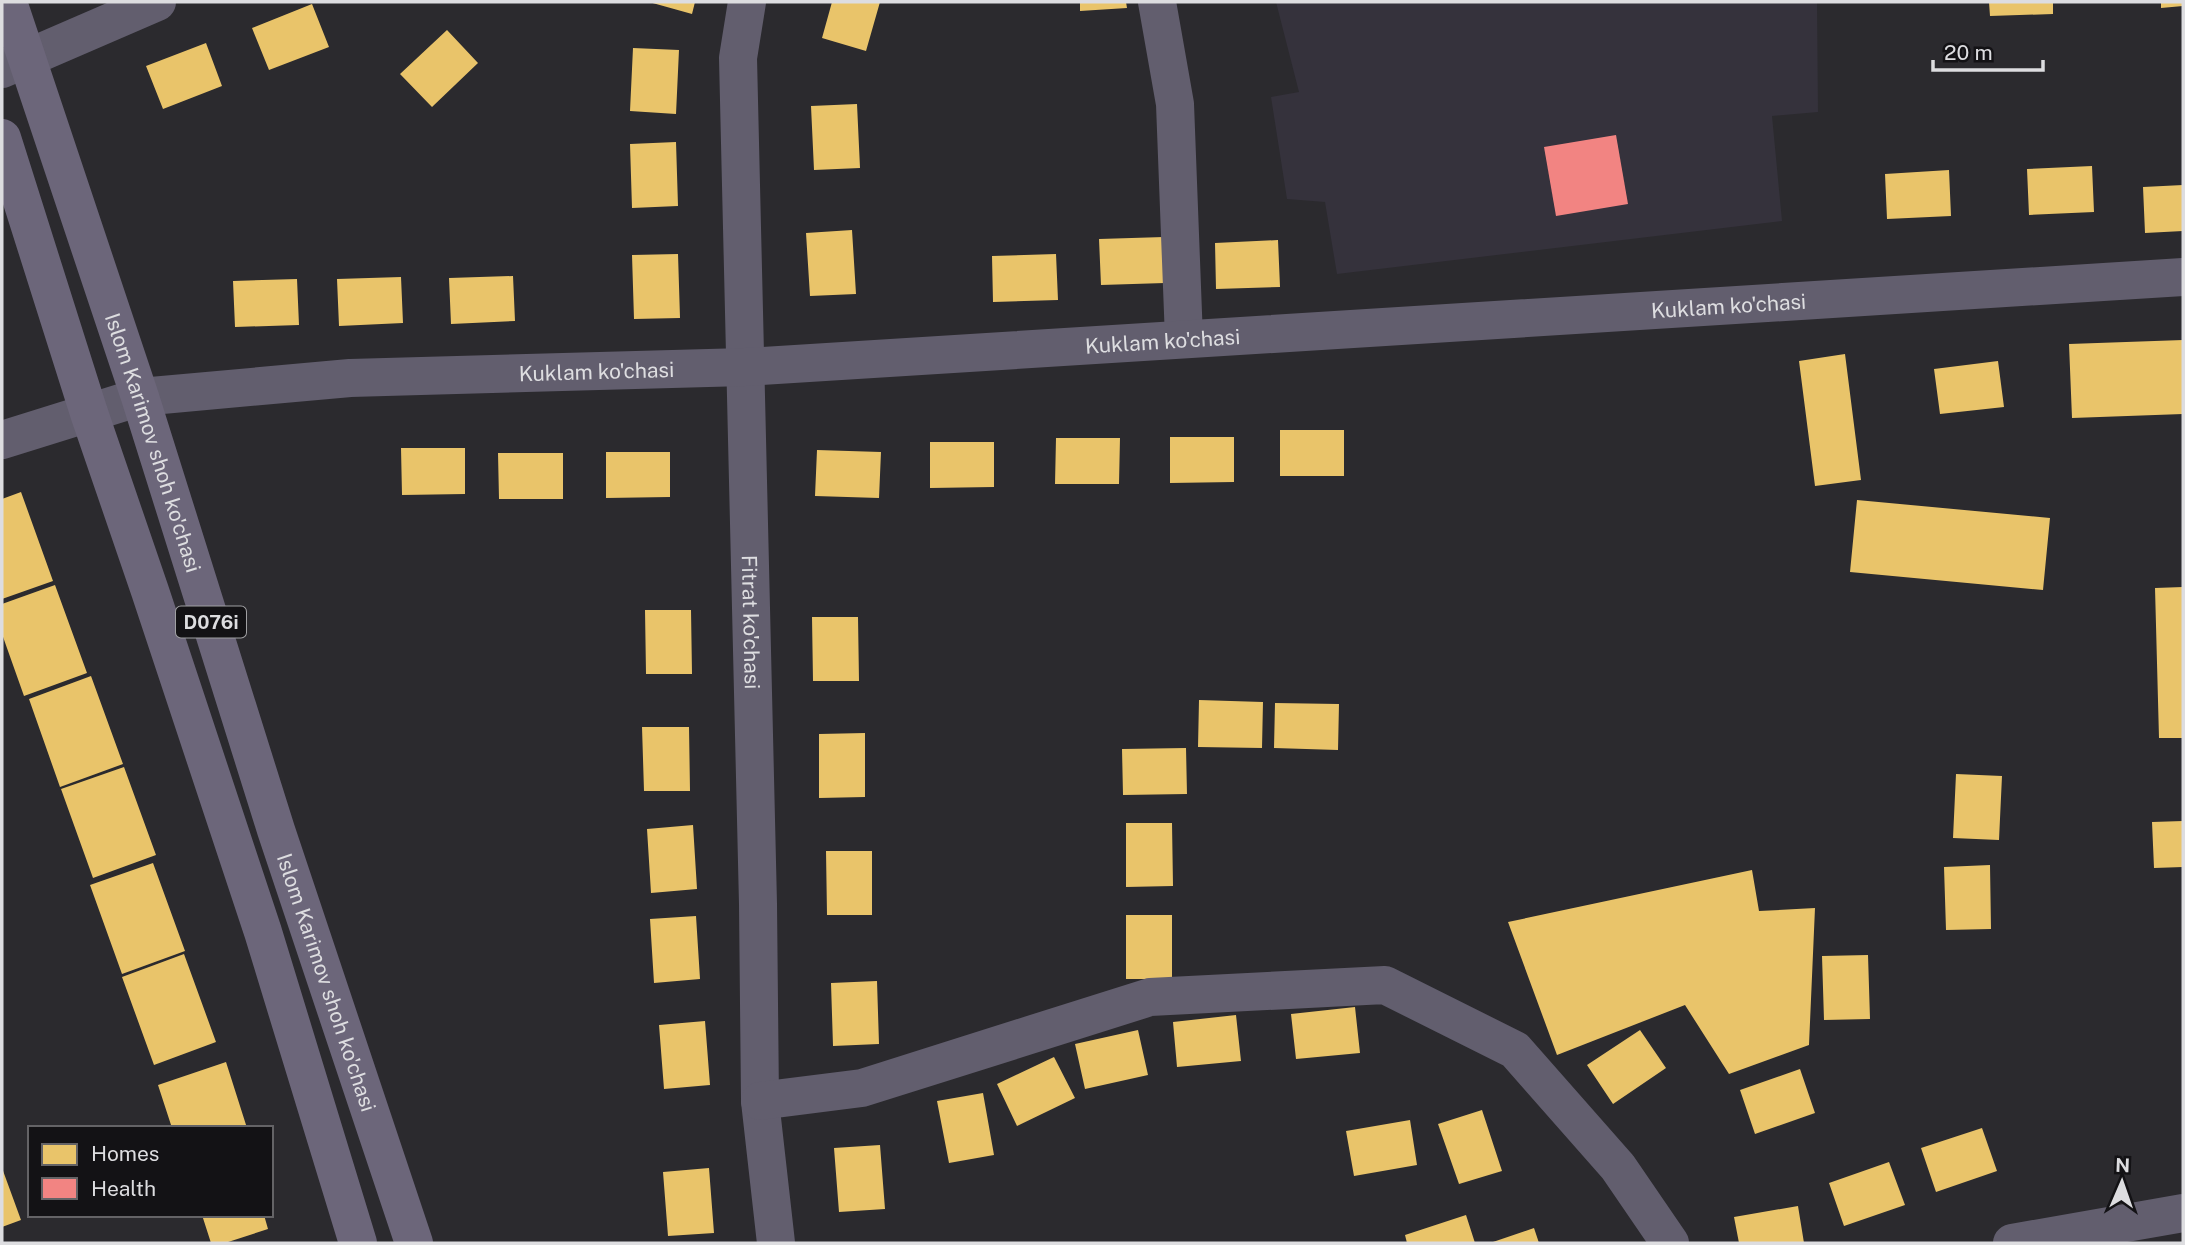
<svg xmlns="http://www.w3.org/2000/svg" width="2185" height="1245" font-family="'Public Sans',sans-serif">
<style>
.built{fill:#35323c}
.homes{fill:#e9c46a}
.health{fill:#f28482}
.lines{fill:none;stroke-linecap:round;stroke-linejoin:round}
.minor{stroke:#625e6e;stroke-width:38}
.major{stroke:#6c667a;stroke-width:38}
.labels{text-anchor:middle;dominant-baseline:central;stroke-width:7;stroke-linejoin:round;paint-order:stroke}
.shield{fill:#131215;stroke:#a0a0a3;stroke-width:2}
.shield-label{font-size:19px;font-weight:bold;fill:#dddde0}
.street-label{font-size:21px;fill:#dddde0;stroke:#131215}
</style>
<rect width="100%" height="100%" fill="#2b2a2e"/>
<!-- built -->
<path class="built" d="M1276 2H1817L1818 112 1772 116 1782 221 1337 274 1325 202 1287 199 1271 97 1299 92Z"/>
<!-- homes -->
<path class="homes" d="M649 2H695L692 14Z
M832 2H880L866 51 822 38Z
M1080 2H1126L1127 8 1080 11Z
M1989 2H2053V14L1990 16Z
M2161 2H2183V6L2161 8Z
M312 4 329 47 269 70 252 28Z
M447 30 478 63 432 107 400 74Z
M206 43 222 86 163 109 146 66Z
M633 48 679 50 676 114 630 111Z
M857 104 860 168 814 170 811 106Z
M676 142 678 206 632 208 630 144Z
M2092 166 2094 212 2029 215 2027 169Z
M1949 170 1951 216 1887 219 1885 174Z
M2183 185V231L2145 233 2143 187Z
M852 230 856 294 810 296 806 233Z
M1164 237 1165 283 1101 285 1099 239Z
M1278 240 1280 287 1216 289 1215 243Z
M678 254 680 318 634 319 632 255Z
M1056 254 1058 300 993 302 992 256Z
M513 276 515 321 451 324 449 278Z
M401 277 403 323 339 326 337 279Z
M297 279 299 325 235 327 233 281Z
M2183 340V414L2072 418 2069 344Z
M1845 354 1861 480 1815 486 1799 361Z
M1998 361 2004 407 1940 414 1934 369Z
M1280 430H1344V476H1280Z
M1170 437H1234V482L1170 483Z
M1056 438H1120L1119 484H1055Z
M930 442H994V487L930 488Z
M401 448H465V494L402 495Z
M817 450 881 452 879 498 815 496Z
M606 452H670V497L606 498Z
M498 453H563V499H499Z
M21 492 53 581 2 599V499Z
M1857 500 2050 518 2043 590 1850 572Z
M55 585 87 673 24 696 2 634V604Z
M2183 587V738H2159L2155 588Z
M645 610H691L692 674H646Z
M812 617H858L859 681H813Z
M91 676 123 764 60 787 29 699Z
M1199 700 1263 702 1262 748 1198 747Z
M1275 703 1339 704 1338 750 1274 748Z
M642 727H689L690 791H644Z
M865 733V797L819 798V734Z
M1186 748 1187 794 1123 795 1122 749Z
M124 767 156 855 93 878 61 789Z
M1956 774 2002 776 1999 840 1953 838Z
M2183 821V867L2154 868 2152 822Z
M1126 823H1172L1173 886 1126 887Z
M693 825 697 889 651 893 647 829Z
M826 851H872V915H827Z
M153 863 185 951 122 974 90 885Z
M1990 865 1991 929 1946 930 1944 867Z
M1752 870 1759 911 1815 908 1809 1045 1729 1074 1685 1005 1557 1055 1508 922Z
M1126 915H1172V979H1126Z
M696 916 700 979 654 983 650 919Z
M184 954 216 1042 154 1065 122 977Z
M1868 955 1870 1019 1824 1020 1822 956Z
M877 981 879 1044 833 1046 831 983Z
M1355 1007 1360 1053 1296 1059 1291 1014Z
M1236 1015 1241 1061 1177 1067 1173 1022Z
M705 1021 710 1085 664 1089 659 1025Z
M1138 1030 1148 1075 1085 1089 1075 1044Z
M1640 1030 1666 1068 1613 1104 1587 1065Z
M1054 1057 1075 1098 1017 1126 997 1084Z
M226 1062 247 1128H172L158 1085Z
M1800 1069 1815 1113 1755 1134 1740 1090Z
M983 1093 994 1155 949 1163 937 1101Z
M1482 1110 1502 1171 1459 1184 1438 1124Z
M1410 1120 1417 1165 1354 1176 1346 1131Z
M1982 1128 1997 1171 1936 1192 1921 1148Z
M880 1145 885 1209 839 1212 834 1148Z
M1889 1162 1905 1205 1844 1226 1829 1183Z
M2 1168 21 1220 2 1227Z
M709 1168 714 1233 668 1236 663 1172Z
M1798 1206 1804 1243H1739L1734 1217Z
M202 1215H264L268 1229 225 1243H211Z
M1466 1215 1475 1243H1407L1405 1235Z
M1534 1228 1539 1243H1490Z"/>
<!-- health -->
<path class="health" d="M1616 135 1628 204 1556 216 1544 147Z"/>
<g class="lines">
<!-- minor -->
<g class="minor">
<path id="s1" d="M747 2 738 58 758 904 760 1101 776 1243"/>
<path d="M1157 2 1175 104 1184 339"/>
<path d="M2 69 157 2"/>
<path id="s2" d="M2 440 140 397 350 378 745 367 2183 277"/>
<path d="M760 1101 862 1088 1150 997 1385 985 1515 1050 1618 1167 1670 1243"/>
<path d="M2012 1243 2183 1213"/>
</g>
<!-- major -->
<g class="major">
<path id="s3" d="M8 2 140 397 276 830 414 1243"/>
<path d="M2 138 89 413 150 591 263 932 358 1243"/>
</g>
</g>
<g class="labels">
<!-- shield labels -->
<rect class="shield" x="176" y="606.5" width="70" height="31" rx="5"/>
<g class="shield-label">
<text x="211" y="622">D076i</text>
</g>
<!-- street labels -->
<g class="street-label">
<text stroke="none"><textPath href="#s2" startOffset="1736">Kuklam ko'chasi</textPath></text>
<text stroke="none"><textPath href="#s2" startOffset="1169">Kuklam ko'chasi</textPath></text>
<text stroke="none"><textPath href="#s2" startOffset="602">Kuklam ko'chasi</textPath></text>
<text stroke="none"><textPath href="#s3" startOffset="464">Islom Karimov shoh ko'chasi</textPath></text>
<text stroke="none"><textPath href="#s1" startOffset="621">Fitrat ko'chasi</textPath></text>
<text stroke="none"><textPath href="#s3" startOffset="1031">Islom Karimov shoh ko'chasi</textPath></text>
</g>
</g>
<!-- border -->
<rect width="2185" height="1245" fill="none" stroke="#dddde0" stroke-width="7"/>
<!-- legend -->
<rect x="28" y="1126" width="245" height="91" fill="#131215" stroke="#646366" stroke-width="2"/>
<rect x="42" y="1144" width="35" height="21" fill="#e9c46a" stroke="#646366" stroke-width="2"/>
<text x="91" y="1161" font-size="21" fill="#dddde0">Homes</text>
<rect x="42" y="1178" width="35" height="21" fill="#f28482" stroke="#646366" stroke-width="2"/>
<text x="91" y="1196" font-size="21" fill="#dddde0">Health</text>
<!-- north arrow -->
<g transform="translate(2122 1182) rotate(2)" stroke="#131215" stroke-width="5" paint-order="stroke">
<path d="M0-5L12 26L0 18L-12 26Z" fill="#dddde0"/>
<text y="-10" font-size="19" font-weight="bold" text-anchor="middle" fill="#dddde0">N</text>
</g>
<!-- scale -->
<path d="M1933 60v10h110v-10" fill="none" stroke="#dddde0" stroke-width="3.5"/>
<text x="1944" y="60" font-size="21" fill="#dddde0" stroke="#131215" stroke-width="5" paint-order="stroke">20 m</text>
</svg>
